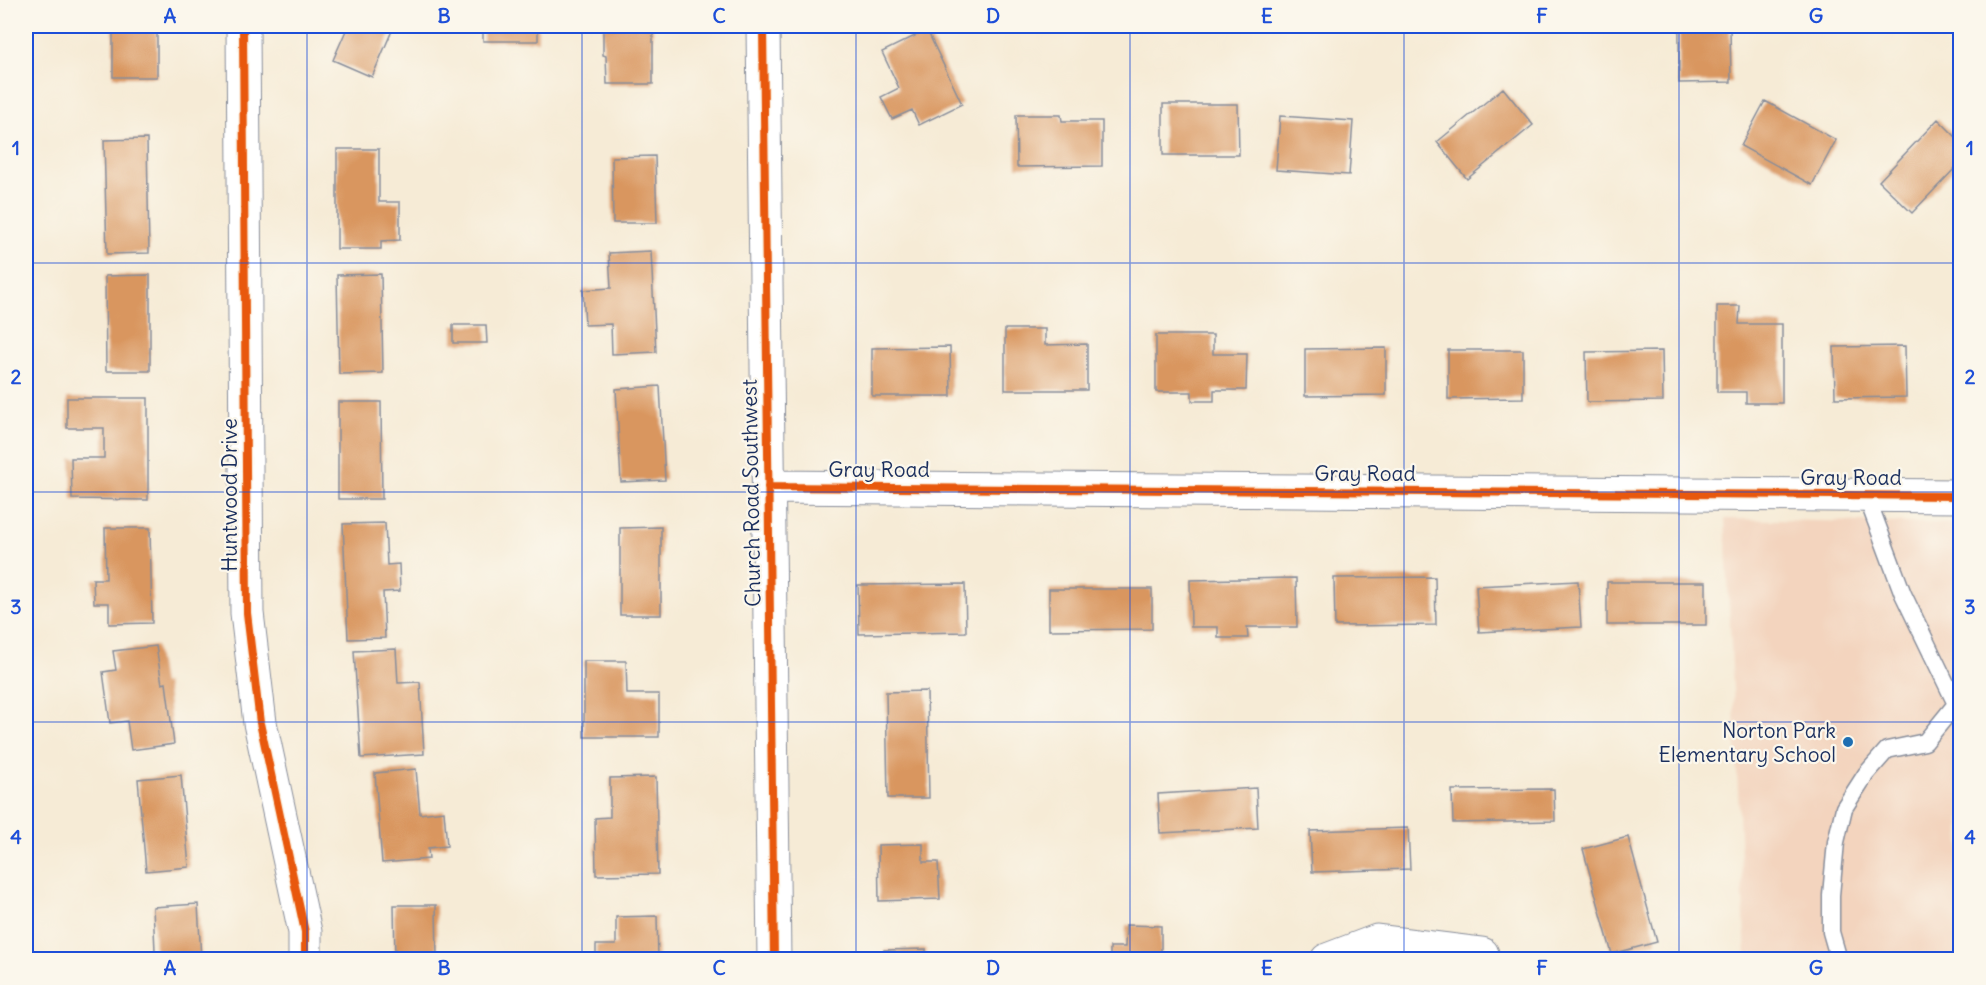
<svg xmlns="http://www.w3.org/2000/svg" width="1986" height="985" font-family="Delius,sans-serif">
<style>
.built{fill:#f3d4be}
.building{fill:#d9965f}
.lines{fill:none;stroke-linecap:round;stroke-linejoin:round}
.lane-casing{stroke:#888d9a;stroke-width:19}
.street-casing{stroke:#888d9a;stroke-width:35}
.secondary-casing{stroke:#888d9a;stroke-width:35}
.lane{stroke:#fff;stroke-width:16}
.street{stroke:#fff;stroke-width:33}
.secondary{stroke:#fff;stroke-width:33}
.cycleway-casing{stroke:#fbf7ec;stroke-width:11}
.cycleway{stroke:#e8590c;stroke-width:8}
.grid{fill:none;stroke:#1d4ed8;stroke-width:1.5;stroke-opacity:0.55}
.poi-dot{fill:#1f6fb2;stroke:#fbf7ec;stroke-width:2}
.labels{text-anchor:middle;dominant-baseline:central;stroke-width:4.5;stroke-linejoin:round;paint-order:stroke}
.street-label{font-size:21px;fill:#1b2f5e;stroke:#fbf7ec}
.poi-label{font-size:21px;fill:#1b2f5e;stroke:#fbf7ec;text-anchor:end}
.neatline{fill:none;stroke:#1d4ed8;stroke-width:2}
.grid-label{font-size:20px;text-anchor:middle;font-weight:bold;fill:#1d4ed8}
</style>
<rect width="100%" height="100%" fill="#fbf7ec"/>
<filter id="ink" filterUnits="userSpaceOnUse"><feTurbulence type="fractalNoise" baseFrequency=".0167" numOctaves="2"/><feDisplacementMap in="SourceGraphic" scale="12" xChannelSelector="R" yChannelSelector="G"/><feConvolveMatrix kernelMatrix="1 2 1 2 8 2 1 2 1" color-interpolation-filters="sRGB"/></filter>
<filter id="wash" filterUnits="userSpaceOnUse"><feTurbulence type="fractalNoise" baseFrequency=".008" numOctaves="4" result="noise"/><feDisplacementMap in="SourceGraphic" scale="24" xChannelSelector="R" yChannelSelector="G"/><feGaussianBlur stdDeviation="1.35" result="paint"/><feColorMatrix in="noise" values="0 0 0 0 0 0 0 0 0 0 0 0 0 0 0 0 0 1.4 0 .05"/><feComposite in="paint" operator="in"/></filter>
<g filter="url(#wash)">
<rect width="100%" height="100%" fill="#f6ebd6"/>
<!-- built -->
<path class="built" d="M1725 519 1960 524V959H1746Z"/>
<g id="blocks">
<!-- building -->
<path class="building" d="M113 26H157V77H113Z
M348 26H394L372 77 333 60Z
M483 26H538V41H483Z
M603 26H653V84H607L606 56 603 55Z
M1679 26H1730L1731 82 1679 83Z
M927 30 962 104 919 125 912 110 892 119 881 97 899 88 882 52Z
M1503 88 1533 125 1467 179 1437 142Z
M1765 101 1836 140 1812 185 1741 146Z
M1163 104H1238L1239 155H1163Z
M1016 115H1061L1062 121H1102V166L1017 167Z
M1280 116 1353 121 1349 175 1276 170Z
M1938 119 1960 141V163L1912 213 1879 181Z
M147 139 149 253 107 254 104 140Z
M337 149H379V202H400V240L381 241V249H337Z
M655 156 657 223H613L612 157Z
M651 251 656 352 612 354 611 324 585 325 583 290 611 288 609 253Z
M381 274 383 373 339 374 337 275Z
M150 275V371H106L105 276Z
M1717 306H1740L1739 324H1782V403H1746V392H1717Z
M453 325H486L487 343H453Z
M1005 329H1045V345L1087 344V390H1005Z
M1156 335H1213V354H1247L1246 390H1214V401H1192V392H1156Z
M1905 346 1906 397 1835 398 1834 347Z
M950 347 951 396H872V348Z
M1386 348V395L1305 396V349Z
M1448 350H1523V398L1448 399Z
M1662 351 1663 401 1587 402 1586 352Z
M660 386 665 480 621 482 616 389Z
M67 398H148V500L72 499 71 458H104V428H67Z
M338 402H381L382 499H338Z
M385 523 387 565 399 564 400 591 383 592 385 638 348 639 343 524Z
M661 527V615H620V528Z
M105 528H150L152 623 109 624V603H94L93 579H106Z
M1435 577 1436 625 1335 626 1334 578Z
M1296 578 1297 627H1247L1248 638H1218V627H1191L1190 580Z
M1578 581 1581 627 1479 632 1476 586Z
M1607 582H1706V625H1607Z
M965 584 966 632 859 634 858 585Z
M1049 589H1152V629L1049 630Z
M156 646 162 684 166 683 174 744 131 750 127 721 110 723 103 672 116 670 113 651Z
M396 649 398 683 420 682 424 754 361 758 354 651Z
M584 661H626L627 694H659V737H584Z
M927 691 929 798H888L886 692Z
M416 769 420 814 444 811 447 846 428 848 429 859 382 863 375 773Z
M181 775 189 867 146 871 138 779Z
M656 777 658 874 596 875 595 818 610 817V778Z
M1256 788 1258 828 1160 833 1158 794Z
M1554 789 1555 821 1453 823 1452 790Z
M1408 828 1410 869 1312 872 1310 831Z
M1628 837 1657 942 1612 954 1583 849Z
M923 844V862H938L940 899 879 901 878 845Z
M198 904 201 960H137L136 952 155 951 153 907Z
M394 905H436L437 960H395Z
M657 916 658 960H596V945H616V917Z
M1126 925 1161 926V960H1110V947H1125Z
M926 949V960H885L884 950Z"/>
</g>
</g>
<g filter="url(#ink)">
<use href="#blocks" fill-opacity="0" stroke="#888d9a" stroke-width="1.5"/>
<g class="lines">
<!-- lane casing -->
<g class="lane-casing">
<path id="lane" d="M1839 960 1831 932V895L1836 842 1844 808 1866 774 1887 750 1925 742 1956 704 1903 594 1866 495"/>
</g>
<!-- street casing -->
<g class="street-casing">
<path id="street" d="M243 26 247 613 260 723 305 932V960
M1327 960 1377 941 1482 954"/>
</g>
<!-- secondary casing -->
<g class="secondary-casing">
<path id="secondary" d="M763 26 774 960
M768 487 1960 496"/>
</g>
<!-- lane -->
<use href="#lane" class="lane"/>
<!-- street -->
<use href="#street" class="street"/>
<!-- secondary -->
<use href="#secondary" class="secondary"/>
<!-- cycleway casing -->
<g class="cycleway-casing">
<path id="cycleway" d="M243 26 247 613 260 723 305 932V960
M763 26 774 960
M768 487 1960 496"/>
</g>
<!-- cycleway -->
<use href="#cycleway" class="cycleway"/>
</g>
</g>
<!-- grid -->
<path class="grid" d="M307 26V960M582 26V960M856 26V960M1130 26V960M1404 26V960M1679 26V960M26 263H1960M26 492H1960M26 722H1960"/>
<!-- markers -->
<circle class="poi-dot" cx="1848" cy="742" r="6"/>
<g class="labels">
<!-- street labels -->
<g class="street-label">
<text x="879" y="469">Gray Road</text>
<text x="1365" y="473">Gray Road</text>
<text x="1851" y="477">Gray Road</text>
<text transform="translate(751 493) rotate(-91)">Church Road Southwest</text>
<text transform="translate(229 495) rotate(-90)">Huntwood Drive</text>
</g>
<!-- poi labels -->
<g class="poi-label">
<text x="1836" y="730">Norton Park<tspan x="1836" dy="24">Elementary School</tspan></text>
</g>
</g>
<!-- margin -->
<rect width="1986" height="985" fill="none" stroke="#fbf7ec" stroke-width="66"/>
<rect x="33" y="33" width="1920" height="919" class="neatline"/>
<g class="grid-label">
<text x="170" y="23">A</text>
<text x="444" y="23">B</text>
<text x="719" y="23">C</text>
<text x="993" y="23">D</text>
<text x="1267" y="23">E</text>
<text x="1542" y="23">F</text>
<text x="1816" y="23">G</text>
<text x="16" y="155">1</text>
<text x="1970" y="155">1</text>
<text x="16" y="384">2</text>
<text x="1970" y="384">2</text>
<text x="16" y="614">3</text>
<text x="1970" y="614">3</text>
<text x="16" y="844">4</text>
<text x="1970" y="844">4</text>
<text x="170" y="975">A</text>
<text x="444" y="975">B</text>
<text x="719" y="975">C</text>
<text x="993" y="975">D</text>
<text x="1267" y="975">E</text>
<text x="1542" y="975">F</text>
<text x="1816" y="975">G</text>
</g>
</svg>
